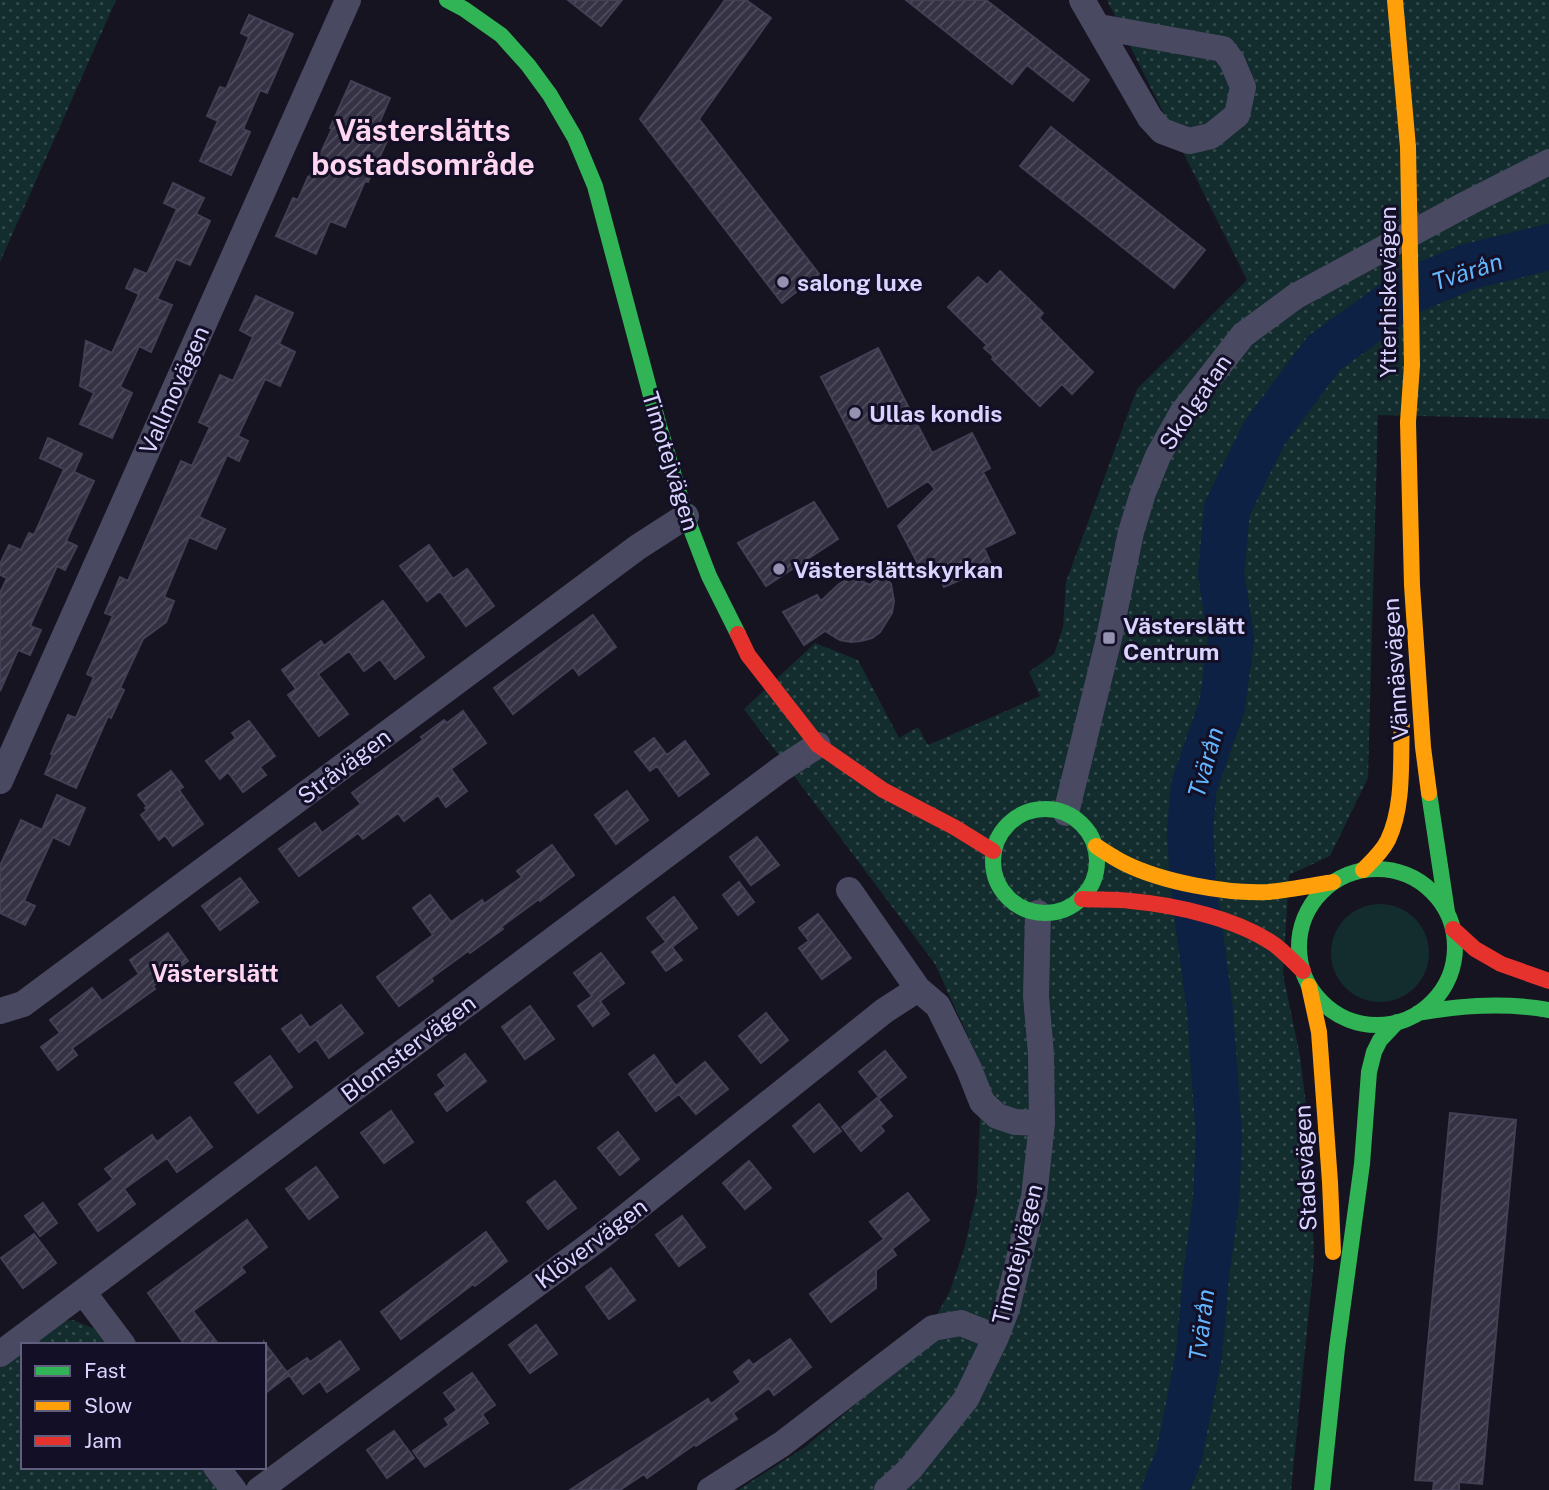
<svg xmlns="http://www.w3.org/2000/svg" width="1549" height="1490" font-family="'Public Sans',sans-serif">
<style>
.grass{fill:url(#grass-dots)}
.park{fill:#132c2d}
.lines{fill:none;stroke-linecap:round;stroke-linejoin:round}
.river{stroke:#0d2144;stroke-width:46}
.building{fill:url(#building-hatch);stroke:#433f54;stroke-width:2}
.street{stroke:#4a4962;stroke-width:26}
.fast{stroke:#30b455;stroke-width:16}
.slow{stroke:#ff9f0a;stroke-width:16}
.jam{stroke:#e5322d;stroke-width:16}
.slow-bridge{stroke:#ff9f0a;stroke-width:16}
.poi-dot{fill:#9591b1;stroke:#130f26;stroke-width:2.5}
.labels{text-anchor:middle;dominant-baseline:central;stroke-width:6;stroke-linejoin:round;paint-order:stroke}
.poi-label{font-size:23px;font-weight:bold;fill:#d9d4ff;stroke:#130f26;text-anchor:start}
.street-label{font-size:23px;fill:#d9d4ff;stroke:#130f26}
.water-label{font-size:24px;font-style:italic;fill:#62b6ff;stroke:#130f26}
.neighbourhood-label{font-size:24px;font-weight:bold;fill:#ffd6f0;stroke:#130f26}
.district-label{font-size:30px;font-weight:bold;fill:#ffd6f0;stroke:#130f26}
</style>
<defs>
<pattern id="grass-dots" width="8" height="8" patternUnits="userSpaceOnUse" patternTransform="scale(1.75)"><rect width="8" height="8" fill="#132c2d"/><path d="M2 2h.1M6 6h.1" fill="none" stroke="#354a4c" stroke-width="1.8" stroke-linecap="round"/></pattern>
<pattern id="building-hatch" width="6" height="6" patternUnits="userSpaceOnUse" patternTransform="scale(1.75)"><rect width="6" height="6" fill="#343243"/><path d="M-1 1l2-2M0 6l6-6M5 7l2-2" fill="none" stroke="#514f5f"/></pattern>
</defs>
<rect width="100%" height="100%" fill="#161421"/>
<!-- grass -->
<path class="grass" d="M0 0H116L0 262Z
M1107 0H1549V419L1378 415 1368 778 1330 856 1289 875 1283 974 1300 1056 1311 1146 1314 1261 1291 1490H738L805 1447 916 1353 950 1291 964 1249 977 1193 982 1067 935 964 744 709 815 643 858 660 899 738 918 727 928 745 1040 696 1029 672 1054 654 1063 627 1066 582 1137 389 1247 280Z
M73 1320 103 1332 113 1345H23V1467H205L223 1490H0V1365L49 1322Z"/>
<!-- park -->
<path class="park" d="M1331 953a49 49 0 1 1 98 0a49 49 0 1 1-98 0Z"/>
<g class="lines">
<!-- river -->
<path class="river" d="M1165 1490 1179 1456 1199 1355 1206 1277 1216 1201 1219 1137 1210 1010 1193 883 1190 830 1194 786 1222 706 1231 639 1221 573 1227 509 1265 432 1324 353 1410 291 1467 267 1549 247"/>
</g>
<!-- building -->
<path class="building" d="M568 0H622L601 26Z
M725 0H746L771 18 699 119 819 274 782 303 640 119Z
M906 0H986L1089 80 1073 101 1027 65 1012 84Z
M249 15 293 34 267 93 260 90 243 129 250 132 231 175 200 161 218 121 207 116 220 87 226 89 249 37 241 33Z
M351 81 390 98 374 135 387 141 368 182 365 181 345 227 330 221 316 254 276 236 293 198 298 200 308 177 309 178 332 129 330 128Z
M1051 127 1205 250 1174 288 1020 166Z
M173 183 204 198 196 214 210 221 190 265 176 259 157 299 172 305 151 352 139 346 120 387 132 393 112 438 80 424 94 393 80 386 86 341 112 353 139 294 126 288 135 269 147 274 177 209 164 203Z
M1000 271 1043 313 1039 318 1093 372 1072 394 1062 384 1040 406 992 359 994 357 984 348 987 345 948 307 978 277 987 285Z
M256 296 293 313 279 344 295 352 280 386 265 379 238 436 248 441 239 461 227 455 199 517 225 529 216 549 189 537 164 597 174 601 166 622 143 639 120 688 124 690 111 718 108 716 76 788 45 774 53 755 51 754 68 715 76 718 94 677 87 674 113 616 105 613 120 577 128 581 181 461 192 466 210 427 199 422 220 375 233 381 253 337 240 330Z
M878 348 932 453 972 433 990 468 983 472 1015 533 984 548 992 566 944 587 937 574 926 579 898 526 935 489 928 481 888 507 821 377Z
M48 438 82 454 74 472 94 481 66 541 77 546 65 570 57 566 30 626 41 630 30 655 18 650 0 691V593L7 578 0 575V564L9 545 21 550 29 533 34 535 64 469 40 458Z
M814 502 838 539 766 586 738 543Z
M429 545 453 579 467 569 494 606 466 626 440 591 427 601 400 566Z
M882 574 891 584 894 601 892 613 880 632 872 638 861 641 851 642 840 640 825 631 804 645 783 612 817 595 821 601 839 584 846 580H859L870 585Z
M383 601 424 657 395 679 380 659 364 671 349 651 318 674 348 714 319 736 288 695 296 689 282 670 321 641 324 646Z
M593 615 616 647 579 675 573 667 513 714 494 688Z
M463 711 486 743 451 769 467 791 446 807 438 795 404 821 398 813 363 839 358 833 299 876 279 849 315 823 322 833 361 804 352 793 423 740 421 737 444 720 447 723Z
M249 721 275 756 260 767 266 775 243 792 228 772 220 779 206 761 236 738 232 733Z
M654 738 667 755 685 741 709 774 679 796 657 766 650 771 635 752Z
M171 771 183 787 179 790 203 824 173 846 165 835 159 840 141 815 147 810 145 808 147 806 138 795Z
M627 791 648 820 616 844 595 815Z
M57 795 85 808 69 845 53 837 24 901 35 906 25 925 0 913V866L21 820 42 830Z
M757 837 779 865 751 885 730 857Z
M552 845 574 875 540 901 539 899 501 927 503 929 470 953 468 951 431 978 433 981 399 1006 377 977 433 935 413 908 430 895 451 922 482 900 484 904 522 877 517 871Z
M240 878 258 902 220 930 202 906Z
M739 882 754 902 738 915 723 895Z
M674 897 697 928 672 947 682 960 666 971 652 952 666 942 647 918Z
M818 914 851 958 822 979 799 948 809 941 799 928Z
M168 933 188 961 153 986 155 989 72 1048 77 1055 58 1070 41 1047 60 1033 50 1020 92 988 102 1001 139 974 130 960Z
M601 953 624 983 600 1001 609 1014 593 1026 578 1006 592 996 574 973Z
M341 1005 363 1033 329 1058 316 1039 299 1052 282 1029 301 1015 310 1028Z
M530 1006 554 1039 525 1059 502 1027Z
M766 1013 788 1040 761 1063 739 1036Z
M885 1051 906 1077 880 1098 859 1072Z
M465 1054 486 1081 447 1111 435 1094 446 1086 438 1075Z
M654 1055 676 1086 705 1062 728 1089 696 1114 679 1094 656 1111 629 1074Z
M270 1056 292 1087 258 1113 235 1083Z
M877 1098 892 1116 880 1126 884 1131 861 1151 842 1127Z
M819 1104 841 1131 814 1152 793 1126Z
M391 1111 413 1142 384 1163 361 1133Z
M1450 1113 1516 1120 1482 1484 1459 1482V1490H1433L1434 1481 1415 1480Z
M190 1117 212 1147 177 1172 167 1158 124 1189 135 1204 98 1231 79 1204 113 1179 105 1169 152 1135 157 1142Z
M618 1132 639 1159 620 1175 598 1148Z
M749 1161 771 1188 745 1209 723 1183Z
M316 1167 338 1197 309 1219 286 1189Z
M555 1181 576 1208 548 1229 527 1202Z
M908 1193 929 1220 892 1249 896 1255 876 1270V1288L831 1322 810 1294 884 1239 870 1222Z
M43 1203 57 1223 40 1236 25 1216Z
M682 1216 705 1247 679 1266 656 1235Z
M247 1220 267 1247 241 1267 245 1272 193 1311 219 1345H185L148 1293Z
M486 1232 507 1261 475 1286 473 1284 401 1339 381 1312Z
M34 1234 56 1263 23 1288 1 1258Z
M611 1268 635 1300 609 1319 586 1287Z
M536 1325 557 1354 530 1373 509 1345Z
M790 1339 811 1367 774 1395 769 1388 733 1413 737 1419 696 1446 695 1444 647 1478 644 1474 620 1490H570L708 1399 711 1404 741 1382 734 1372 749 1360 753 1365Z
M340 1341 359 1369 327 1392 320 1381 303 1394 287 1372 307 1358 310 1362Z
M264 1342 289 1375 264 1394Z
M472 1373 495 1405 482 1414 488 1423 425 1467 413 1451 449 1425 445 1419 457 1410 444 1393Z
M394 1431 414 1458 387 1478 367 1450Z"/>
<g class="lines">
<!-- street -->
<path class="street" d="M1082 0 1150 118 1162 131 1189 141 1211 136 1237 115 1243 87 1232 61 1223 49 1099 27
M0 781 348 0
M1066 813 1109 638 1131 532 1143 493 1158 456 1182 413 1243 335 1296 296 1466 204 1549 162
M849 890 918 989 938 1006 969 1069 982 1102 997 1116 1015 1122 1042 1123
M0 1011 23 1004 638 547 686 516
M83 1292 123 1345
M0 1354 781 769 818 745
M216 1467 234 1490
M259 1490 598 1239 884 1011 918 989
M710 1490 782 1444 933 1328 961 1323 996 1337
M887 1490 910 1469 966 1399 996 1337 1007 1308 1034 1197 1042 1123 1041 1054 1036 996 1038 913"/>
<!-- fast -->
<path class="fast" d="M447 0 464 9 501 35 528 65 550 95 575 138 595 186 659 426 686 516 709 576 738 634
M1429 793 1447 912
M993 861a52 52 0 1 1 104 0a52 52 0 1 1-104 0Z
M1299 947a78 78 0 1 1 156 0a78 78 0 1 1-156 0Z
M1418 1013C1462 1005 1504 1002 1549 1010
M1322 1490 1337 1348 1362 1164 1369 1072 1374 1052 1380 1040 1397 1022"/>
<!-- slow -->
<path class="slow" d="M1395 0 1408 147
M1412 365 1408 422 1412 585 1423 747 1429 793
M1096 846C1105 852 1114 858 1124 863 1162 882 1226 894 1268 892 1290 890 1311 886 1333 882
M1363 870C1372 861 1382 852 1388 840 1405 804 1400 758 1402 719
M1309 986 1319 1032 1330 1182 1333 1252"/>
<!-- jam -->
<path class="jam" d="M738 634 748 655 818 745 883 790 954 827 993 851
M1082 899C1098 900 1115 899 1131 901 1176 905 1238 919 1275 945 1285 953 1294 962 1303 971
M1453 929 1475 949 1501 964 1549 981"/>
<!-- slow-bridge -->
<path class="slow-bridge" d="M1408 147 1412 365"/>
</g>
<!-- markers -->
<g class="poi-dot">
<circle cx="783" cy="282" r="7"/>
<circle cx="855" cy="413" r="7"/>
<circle cx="779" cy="569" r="7"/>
<rect x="1102" y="631" width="14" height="14" rx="3.5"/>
</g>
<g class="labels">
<!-- poi labels -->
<g class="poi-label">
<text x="797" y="282">salong luxe</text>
<text x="869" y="413">Ullas kondis</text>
<text x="793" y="569">Västerslättskyrkan</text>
<text x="1123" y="625">Västerslätt<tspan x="1123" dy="26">Centrum</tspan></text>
</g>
<!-- street labels -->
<g class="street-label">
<text transform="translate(1387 292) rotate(-90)">Ytterhiskevägen</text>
<text transform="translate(174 390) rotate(-66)">Vallmovägen</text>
<text transform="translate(1195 402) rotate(-56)">Skolgatan</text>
<text transform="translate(671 461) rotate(73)">Timotejvägen</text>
<text transform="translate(1395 669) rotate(-94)">Vännäsvägen</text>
<text transform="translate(344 766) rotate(-37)">Stråvägen</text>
<text transform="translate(408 1048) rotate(-37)">Blomstervägen</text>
<text transform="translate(1305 1168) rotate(-93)">Stadsvägen</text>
<text transform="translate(591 1243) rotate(-37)">Klövervägen</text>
<text transform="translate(1017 1254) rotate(-76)">Timotejvägen</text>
</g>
<!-- water labels -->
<g class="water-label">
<text transform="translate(1467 271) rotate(-18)">Tvärån</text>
<text transform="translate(1205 762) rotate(-74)">Tvärån</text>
<text transform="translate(1201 1325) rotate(-83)">Tvärån</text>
</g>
<!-- neighbourhood labels -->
<g class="neighbourhood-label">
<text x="215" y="973">Västerslätt</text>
</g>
<!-- district labels -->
<g class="district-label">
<text x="423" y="130">Västerslätts<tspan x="423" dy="34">bostadsområde</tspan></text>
</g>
</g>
<!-- legend -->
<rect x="21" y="1343" width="245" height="126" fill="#130f26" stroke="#625e7d" stroke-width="2"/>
<rect x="35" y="1366" width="35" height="10" fill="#30b455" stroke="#625e7d" stroke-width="2"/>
<text x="84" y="1378" font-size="21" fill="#d9d4ff">Fast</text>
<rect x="35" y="1401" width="35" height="10" fill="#ff9f0a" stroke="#625e7d" stroke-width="2"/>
<text x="84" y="1413" font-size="21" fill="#d9d4ff">Slow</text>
<rect x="35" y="1436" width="35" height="10" fill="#e5322d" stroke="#625e7d" stroke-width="2"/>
<text x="84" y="1448" font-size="21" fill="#d9d4ff">Jam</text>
</svg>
